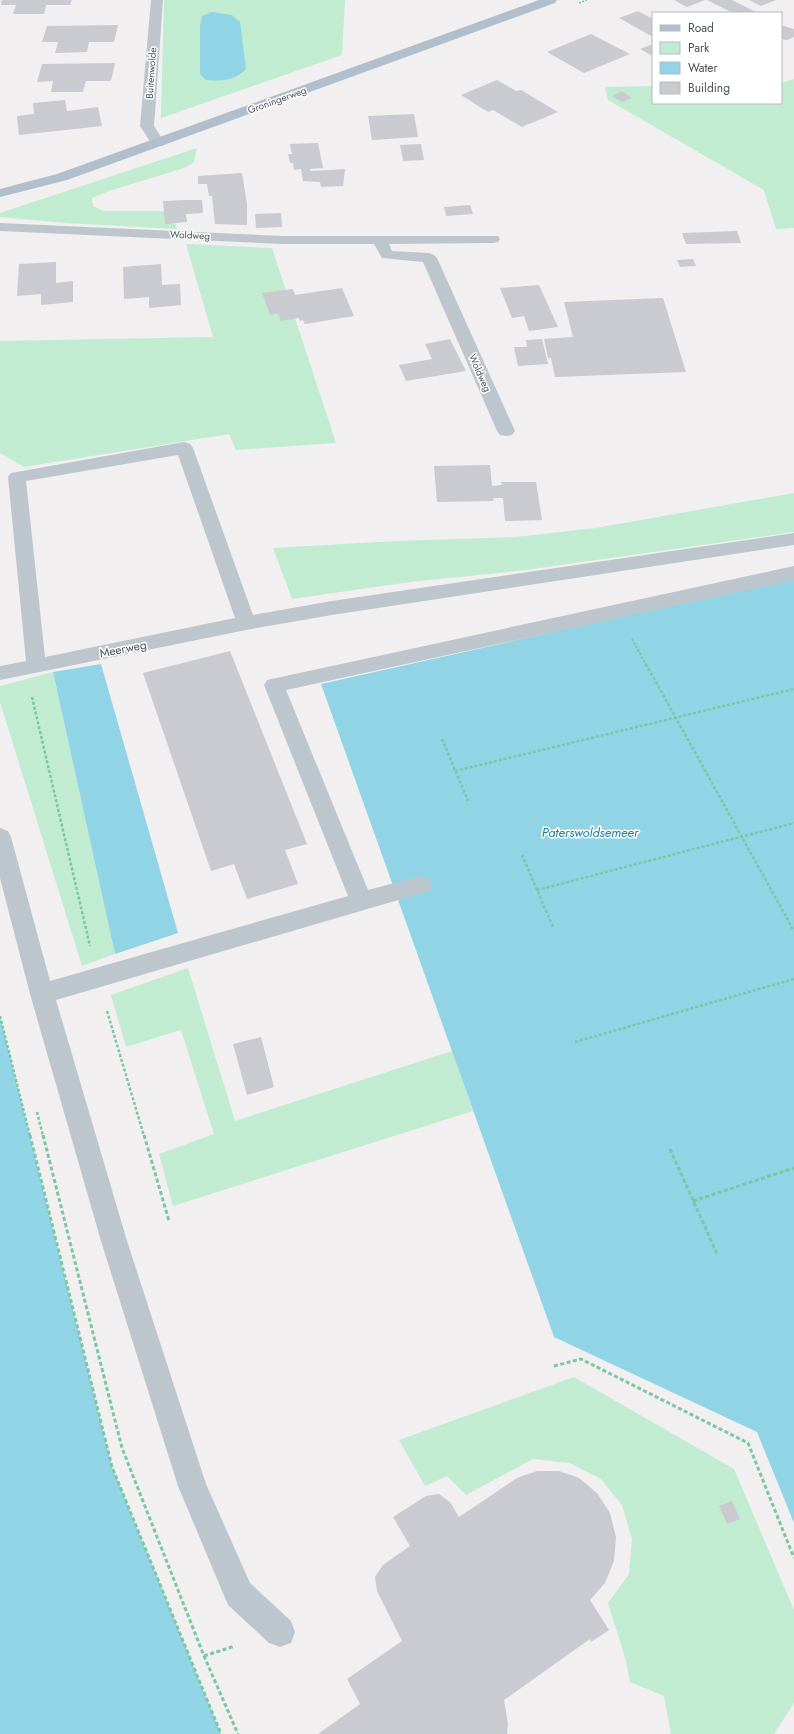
<svg xmlns="http://www.w3.org/2000/svg" width="794" height="1734" font-family="Jost,sans-serif">
<style>
.green{fill:#c1ecd1}
.water{fill:#91d4e5}
.building{fill:#c9cbd1}
.lines{fill:none;stroke-linecap:round;stroke-linejoin:round}
.path-far3{stroke:#7bc7a2;stroke-width:1.5;stroke-dasharray:2 1.5;stroke-linecap:butt}
.path-far2{stroke:#7bc7a2;stroke-width:2;stroke-dasharray:2.5 1.5;stroke-linecap:butt}
.path-far1{stroke:#7bc7a2;stroke-width:2.5;stroke-dasharray:3 2;stroke-linecap:butt}
.path{stroke:#7bc7a2;stroke-width:3;stroke-dasharray:4 2.5;stroke-linecap:butt}
.minor{fill:#bec6cd;fill-rule:evenodd}
.major{fill:#b1becc;fill-rule:evenodd}
.labels{text-anchor:middle;dominant-baseline:central;stroke-width:3;stroke-linejoin:round;paint-order:stroke}
.far-street-label{font-size:10px;fill:#48525b;stroke:#fff}
.street-label{font-size:12px;fill:#48525b;stroke:#fff}
.water-label{font-size:13px;font-style:italic;fill:#177d99;stroke:#fff}
</style>
<rect width="100%" height="100%" fill="#f1efef"/>
<!-- green -->
<path class="green" d="M164 0H345L342 55 161 118Z
M794 79V228L776 229 764 190 608 100 605 87 653 86V103H781V83Z
M197 148 194 162 184 168 109 191 92 198 93 206 104 211H172L177 229 65 223 0 217V213Z
M186 244 272 248 336 443 236 450 229 434 24 467 0 453V341L213 337Z
M794 493V532L526 570 410 582 292 599 273 548 397 541 516 537 596 528Z
M53 672 115 954 82 966 0 702V686Z
M188 968 235 1121 452 1051 473 1111 173 1206 159 1154 214 1134 181 1030 126 1047 111 995Z
M574 1377 734 1469 794 1610V1703L774 1734H671L664 1696 630 1682 626 1661 608 1603 629 1574 632 1539 622 1505 601 1479 570 1463 533 1459 466 1495 447 1476 425 1486 399 1440Z"/>
<!-- water -->
<path class="water" d="M212 12 232 15 240 22 246 69C234 81 222 81 206 80L200 74V26L202 16Z
M794 578V1523L757 1432 554 1337 321 684Z
M101 664 178 933 115 954 53 672Z
M0 1016 112 1467 221 1734H0Z"/>
<!-- building -->
<path class="building" d="M2 0H72L70 5H46L44 14H13L16 5H1Z
M674 0H705L687 7Z
M707 0H732L756 12 733 13Z
M749 0H776L761 6Z
M638 11 653 19V37L619 18Z
M118 25 114 42H89L87 52 55 53 58 42H42L47 26Z
M781 25 794 29V37L787 40 781 39Z
M591 34 630 54 584 73 547 52Z
M653 44V56L640 49Z
M115 63 111 81H86L83 92H51L53 81 37 82 42 64Z
M497 80 516 91 521 90 558 112 522 127 493 110 488 112 461 95Z
M622 91 632 98 622 102 612 96Z
M65 100 67 111 98 107 102 126 19 135 17 116 34 114 33 103Z
M414 114 418 137 372 140 368 116Z
M318 143 323 168 310 169V171L345 169 343 186 321 187 320 182 303 181 301 169 294 170 293 163H290L288 154H292L290 144Z
M421 144 424 160 403 161 400 145Z
M242 173 247 204V225L215 224 212 196H209L207 184H198V176Z
M185 200H202L203 213 186 214 187 222 165 224 163 201Z
M470 205 473 214 446 216 444 207Z
M281 213 282 227 256 228 255 214Z
M737 231 741 243 686 244 682 233Z
M693 259 696 266 680 267 677 260Z
M56 262V283L73 281V302L41 305V294L17 296 19 264Z
M161 264 162 285 180 284 181 305 149 308V297L124 299 123 267Z
M539 285 558 327 529 331 524 316 512 318 500 288Z
M342 288 354 316 305 324 303 320 300 321 299 318 281 321 278 313 270 315 262 293 293 289 295 295Z
M663 298 686 372 555 377 551 358H548L544 339 573 337 564 302Z
M450 339 466 371 406 381 399 365 432 359 425 344Z
M542 339 548 364 518 366 514 347H527L526 340Z
M490 465 492 486 502 485 501 482H536L542 520 505 521 503 498H493L494 501 437 502 434 466Z
M230 651 307 844 285 850 298 884 247 899 234 864 211 871 143 673Z
M261 1037 274 1087 247 1095 233 1044Z
M537 1471H559L579 1478 597 1493 610 1513 616 1537 614 1561 605 1583 590 1600 609 1630 591 1642 590 1639 504 1700 508 1724 507 1734H318L360 1704 347 1679 402 1641 377 1591 375 1577 383 1565 410 1546 393 1517 426 1496 439 1494 450 1502 459 1517 517 1478Z
M732 1501 740 1519 727 1524 719 1506Z"/>
<g class="lines">
<!-- path-far3 -->
<path class="path-far3" d="M579 3 587 0"/>
<!-- path-far2 -->
<path class="path-far2" d="M632 639 646 665"/>
<!-- path-far1 -->
<path class="path-far1" d="M646 664 794 931
M32 697 90 946
M442 739 468 801
M455 771 794 689
M522 855 553 927
M537 890 794 823
M107 1011 144 1136
M0 1016 30 1136
M575 1042 794 979
M37 1112 43 1136"/>
<!-- path -->
<path class="path" d="M30 1135 112 1467 221 1734
M43 1135 122 1448 204 1656 238 1734
M144 1135 169 1221
M670 1149 718 1256
M693 1201 794 1168
M554 1366 581 1359 748 1443 794 1558
M204 1656 235 1646"/>
<!-- minor -->
<path class="minor" d="M151 0H163L154 126 165 143 163 146H153L140 126Z
M0 223 283 236H498L500 239 498 242 493 243 389 244 392 251 429 253 434 255 437 258 515 431 512 435 506 436 500 435 497 431 423 262 382 258 374 244H283L0 231Z
M184 442 190 444 193 448 253 615 332 601 794 533V545L332 615 246 630 0 680V666L26 661 8 477 11 473ZM178 455 235 618 45 657 26 481Z
M794 566V580L286 690 368 890 421 876 429 879 432 885 429 891 56 1000 127 1241 206 1484 250 1583 291 1621 295 1632 291 1643 280 1647 269 1643 228 1605 178 1486 101 1241 30 994 0 878V828L8 831 11 837 50 981 348 896 264 685 267 680Z"/>
<!-- major -->
<path class="major" d="M539 0H557L555 3 67 180 0 197V189L57 174Z"/>
</g>
<g class="labels">
<!-- far-street labels -->
<g class="far-street-label">
<text transform="translate(151 73) rotate(-86)">Buitenwolde</text>
<text transform="translate(277 100) rotate(-20)">Groningerweg</text>
<text transform="translate(190 235) rotate(3)">Woldweg</text>
<text transform="translate(480 373) rotate(66)">Woldweg</text>
</g>
<!-- street labels -->
<g class="street-label">
<text transform="translate(123 649) rotate(-11)">Meerweg</text>
</g>
<!-- water labels -->
<g class="water-label">
<text x="590" y="832">Paterswoldsemeer</text>
</g>
</g>
<!-- legend -->
<rect x="652" y="12" width="130" height="92" fill="#ffffff" stroke="#b6babd"/>
<rect x="660" y="25" width="20" height="6" fill="#b1becc" stroke="#b6babd"/>
<text x="688" y="32" font-size="12" fill="#48525b">Road</text>
<rect x="660" y="42" width="20" height="12" fill="#c1ecd1" stroke="#b6babd"/>
<text x="688" y="52" font-size="12" fill="#48525b">Park</text>
<rect x="660" y="62" width="20" height="12" fill="#91d4e5" stroke="#b6babd"/>
<text x="688" y="72" font-size="12" fill="#48525b">Water</text>
<rect x="660" y="82" width="20" height="12" fill="#c9cbd1" stroke="#b6babd"/>
<text x="688" y="92" font-size="12" fill="#48525b">Building</text>
</svg>
